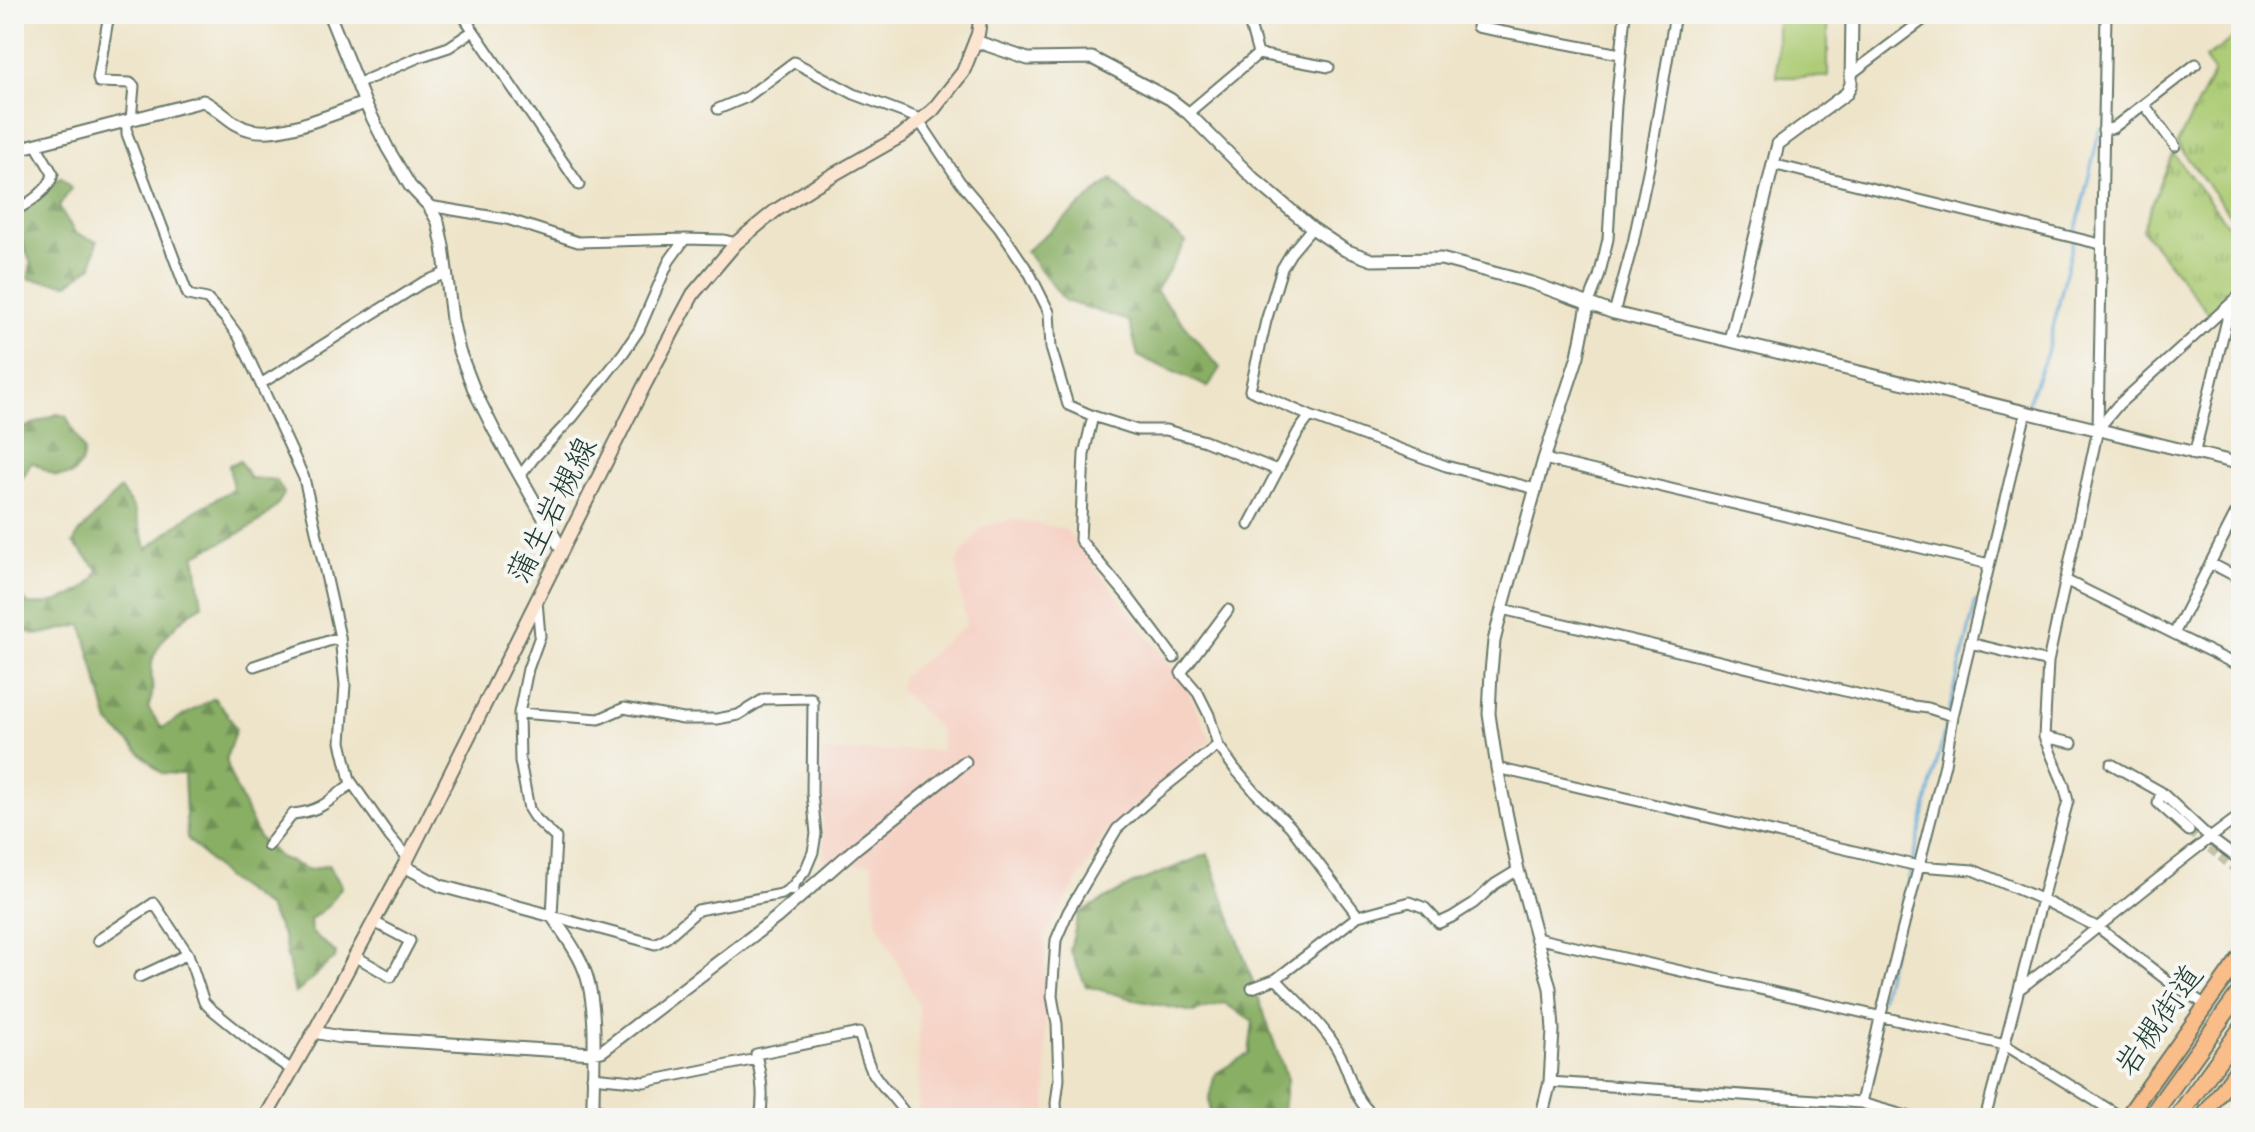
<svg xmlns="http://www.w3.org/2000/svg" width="2255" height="1132" font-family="Mynerve,'Klee One',sans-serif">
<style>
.built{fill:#f6d2c5}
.grass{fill:url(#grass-tufts);stroke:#668454;stroke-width:2}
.forest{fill:url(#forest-firs);stroke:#54764c;stroke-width:2}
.pitch{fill:#accb73;stroke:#668454;stroke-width:2}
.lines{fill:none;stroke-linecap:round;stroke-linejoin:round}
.stream{stroke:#60a9d8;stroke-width:3}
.minor-tunnel{stroke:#c5c3ab;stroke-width:9;stroke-dasharray:9 4.5;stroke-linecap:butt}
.minor-casing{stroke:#677768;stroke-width:13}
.tertiary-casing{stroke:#677768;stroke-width:15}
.secondary-casing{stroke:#677768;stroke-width:16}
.trunk-casing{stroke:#677768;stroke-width:18}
.motorway-casing{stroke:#677768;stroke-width:20}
.minor{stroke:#fff;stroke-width:9}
.tertiary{stroke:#fff;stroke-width:11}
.secondary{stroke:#fce5d0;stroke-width:12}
.trunk{stroke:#f8bd89;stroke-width:14}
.motorway{stroke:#f8bd89;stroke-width:16}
.labels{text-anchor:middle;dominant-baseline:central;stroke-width:8;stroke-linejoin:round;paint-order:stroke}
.street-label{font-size:32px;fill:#1f3d34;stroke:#f6f6f2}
</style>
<defs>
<pattern id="grass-tufts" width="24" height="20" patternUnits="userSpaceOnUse" patternTransform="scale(2)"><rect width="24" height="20" fill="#accb73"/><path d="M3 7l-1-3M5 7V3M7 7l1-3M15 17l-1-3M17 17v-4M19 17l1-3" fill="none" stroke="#8ba65f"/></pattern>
<pattern id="forest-firs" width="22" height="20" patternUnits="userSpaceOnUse" patternTransform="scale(2)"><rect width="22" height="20" fill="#89af65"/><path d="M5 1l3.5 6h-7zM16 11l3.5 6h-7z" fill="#6f9054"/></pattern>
</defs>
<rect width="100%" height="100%" fill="#f6f6f2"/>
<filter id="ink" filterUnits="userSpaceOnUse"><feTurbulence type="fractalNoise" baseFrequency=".0125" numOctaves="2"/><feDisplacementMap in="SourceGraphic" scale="16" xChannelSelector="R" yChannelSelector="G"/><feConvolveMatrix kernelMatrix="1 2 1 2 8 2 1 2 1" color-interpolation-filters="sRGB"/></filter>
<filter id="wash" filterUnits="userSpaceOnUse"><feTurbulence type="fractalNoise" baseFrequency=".006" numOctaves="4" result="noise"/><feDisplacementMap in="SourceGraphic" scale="32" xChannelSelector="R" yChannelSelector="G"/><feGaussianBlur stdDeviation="1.8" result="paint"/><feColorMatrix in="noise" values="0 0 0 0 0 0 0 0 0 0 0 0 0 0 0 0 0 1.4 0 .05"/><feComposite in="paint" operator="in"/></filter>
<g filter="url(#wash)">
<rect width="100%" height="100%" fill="#eee4c9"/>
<!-- built -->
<path class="built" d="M1012 519 1065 529 1186 686 1211 740 1107 831 1044 937 1047 1118H918L919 1007 877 921 872 863 824 867 820 752 942 750 940 730 899 689 902 677 966 625 956 562 982 527Z"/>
<!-- grass -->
<path class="grass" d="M2241 33V229L2177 144 2214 72 2205 58Z
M2173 153 2241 243V289L2210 315 2142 229Z"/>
<!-- forest -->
<path class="forest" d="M61 177 71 188 59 207 76 234 97 241 92 266 68 284 28 279 31 264 14 220V215Z
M1112 179 1132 200 1186 242 1156 291 1220 368 1208 387 1138 356 1129 321 1065 301 1026 251Z
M57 414 66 416 84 452 81 464 72 475 56 476 32 462 16 488 23 510 14 528V432Z
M240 461 250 478 276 480 284 493C273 522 222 542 195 555L202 605C185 614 155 643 152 663 149 682 157 687 148 708L162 728 214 698 227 713 236 729 226 758 231 777 259 838 279 857 309 870 328 865 342 886 329 905 310 920 311 932 336 953 335 959C320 968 310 982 295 994L283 936 268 908 225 877 187 838 184 774 161 773 109 723 82 625 36 635 14 626V586L28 604C50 607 93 593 98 569L73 543 79 533 120 489 133 507 147 549 192 513 233 489 229 465Z
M1208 854 1287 1079 1282 1118H1211L1209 1098 1215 1074 1249 1053 1253 1022 1224 1003 1193 1012 1140 1001 1086 986 1070 950 1079 913 1133 884Z"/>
<!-- pitch -->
<path class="pitch" d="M1777 14H1828V77H1777Z"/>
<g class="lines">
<!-- stream -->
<path class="stream" d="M2105 124 2109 121 2110 58
M2026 408 2047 353 2100 129
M1913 861 1976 601
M1881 998 1911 869"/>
</g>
</g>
<g filter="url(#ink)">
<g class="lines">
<!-- minor-tunnel -->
<path class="minor-tunnel" d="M2189 831 2241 874"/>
<!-- minor casing -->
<g class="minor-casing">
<path id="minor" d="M109 14 98 78 99 82 130 83 134 86 131 120
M462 14 579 185
M1247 14 1258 54
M1481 14 1477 27 1620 54
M1851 74 1931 14
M357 84 419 57 449 47 473 31
M2144 104 2175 146
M718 109 747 97 794 62 854 94 915 117 920 122 960 182 999 228 1030 274 1049 312 1051 348 1068 405 1093 416 1137 430H1166L1205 441 1277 470
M1188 113 1258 54 1329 67
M127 122V134L188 295 207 299 225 318 239 337 304 478 340 637 345 685 341 742 350 780 390 837 408 858
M2103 130 2113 128 2196 64
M1772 164 2100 244
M429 206 507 219 578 242 685 239 724 240 736 243
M14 211C28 204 50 190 53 174L36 145
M1312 228 1291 253 1282 268 1266 321 1250 390 1310 416 1446 466 1536 489
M1588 305 1599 277 1608 239 1616 105 1625 14
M1614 313 1633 243 1649 167 1675 14
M262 383 422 283 446 273
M1093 416 1084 454 1080 540 1129 598 1174 658
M2098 429 2118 405 2241 294
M2194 455 2231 303
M1544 459 1989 564
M520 476 534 458 573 417 624 352 639 330 669 261 685 239
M1249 525 1298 432 1310 416
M2210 563 2241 579
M2065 580 2241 667
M537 601 540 636 528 669 519 713 520 761 529 809 534 817 556 838 552 916 655 944 666 938 698 910 782 894 791 888
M1502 609 1899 704 1928 708 1953 716
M1228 610 1181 673 1198 693 1209 715 1218 745 1235 769 1256 793 1290 826 1358 916
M2174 634 2241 503
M1970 643 2048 662
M254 666 340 637
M519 713 599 719 624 708 683 719H717L738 715 764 699 811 698 813 702 812 793 816 834 813 852 805 871 791 888 793 890
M2044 737 2072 743
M2111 764 2161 792 2210 838 2241 861
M1497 768 1918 866 1973 870 2043 900 2099 928 2168 981 2206 1005
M2161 792 2158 803 2189 831
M268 846 293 814C322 811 330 800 352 783
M1536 938 2005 1045 2123 1118
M98 940 154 903 188 954 204 1002 210 1008 258 1047 292 1070
M355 956 391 977 410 941 374 922
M139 977 188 954
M1276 979C1296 1001 1322 1023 1337 1049 1354 1078 1348 1094 1376 1118
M1252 988 1276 979 1358 916 1410 902 1425 908 1439 923 1452 917 1474 903 1495 884 1518 870
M2021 988C2095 932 2165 870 2241 815
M757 1059C762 1080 764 1097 760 1118
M592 1077 644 1082 757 1059 756 1054 859 1033C863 1045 866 1060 872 1071 882 1088 897 1100 908 1118
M1550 1082 1861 1103 1914 1118
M1861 1103 1880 1018 1945 764 1953 716 2026 412
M1057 1118 1056 1103 1059 1079 1057 1024 1052 996 1056 940 1068 912 1117 829 1156 794 1218 745
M1985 1118C2014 1013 2039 907 2068 801L2064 785 2044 737 2048 662 2098 429 2106 14"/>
</g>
<!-- tertiary casing -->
<g class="tertiary-casing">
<path id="tertiary" d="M329 14 365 103 388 149 410 186 429 206 438 222 443 246 452 319 459 351 475 392 494 430 562 550
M975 41 1028 59 1092 58 1170 99 1188 113 1254 179 1312 228 1345 250 1372 260 1441 259 1532 283 1614 313 2241 464
M14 150 203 101C220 109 232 126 251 130 282 137 334 113 365 103
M1730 340 1778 144 1847 93 1851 84 1852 14
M404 866 441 886 552 916C563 933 577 950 584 969 600 1008 592 1075 593 1118
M314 1032 340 1037 593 1053 602 1051 776 918 856 848 965 762
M1541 1118 1550 1082 1553 1030 1550 988 1518 870 1497 768 1489 714 1491 672 1494 641 1502 609 1544 459 1578 356 1588 305"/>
</g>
<!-- secondary casing -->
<g class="secondary-casing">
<path id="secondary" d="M265 1118 314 1032 408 858 644 386 693 294 736 243 775 211 817 184 901 136 933 110 963 72 978 34 981 14"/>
</g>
<!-- trunk casing -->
<g class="trunk-casing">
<path id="trunk" d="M2126 1118 2241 956
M2202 1118 2241 1064"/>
</g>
<!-- motorway casing -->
<g class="motorway-casing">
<path id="motorway" d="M2150 1118 2241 991
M2177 1118 2241 1029"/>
</g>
<!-- minor -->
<use href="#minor" class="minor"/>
<!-- tertiary -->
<use href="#tertiary" class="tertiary"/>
<!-- secondary -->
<use href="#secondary" class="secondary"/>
<!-- trunk -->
<use href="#trunk" class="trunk"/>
<!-- motorway -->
<use href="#motorway" class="motorway"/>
</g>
</g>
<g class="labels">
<!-- street labels -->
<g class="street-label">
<text transform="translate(553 511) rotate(-63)">蒲生岩槻線</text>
<text transform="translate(2160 1021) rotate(-55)">岩槻街道</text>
</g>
</g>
<!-- margin -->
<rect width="2255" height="1132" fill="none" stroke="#f6f6f2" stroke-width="48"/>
</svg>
